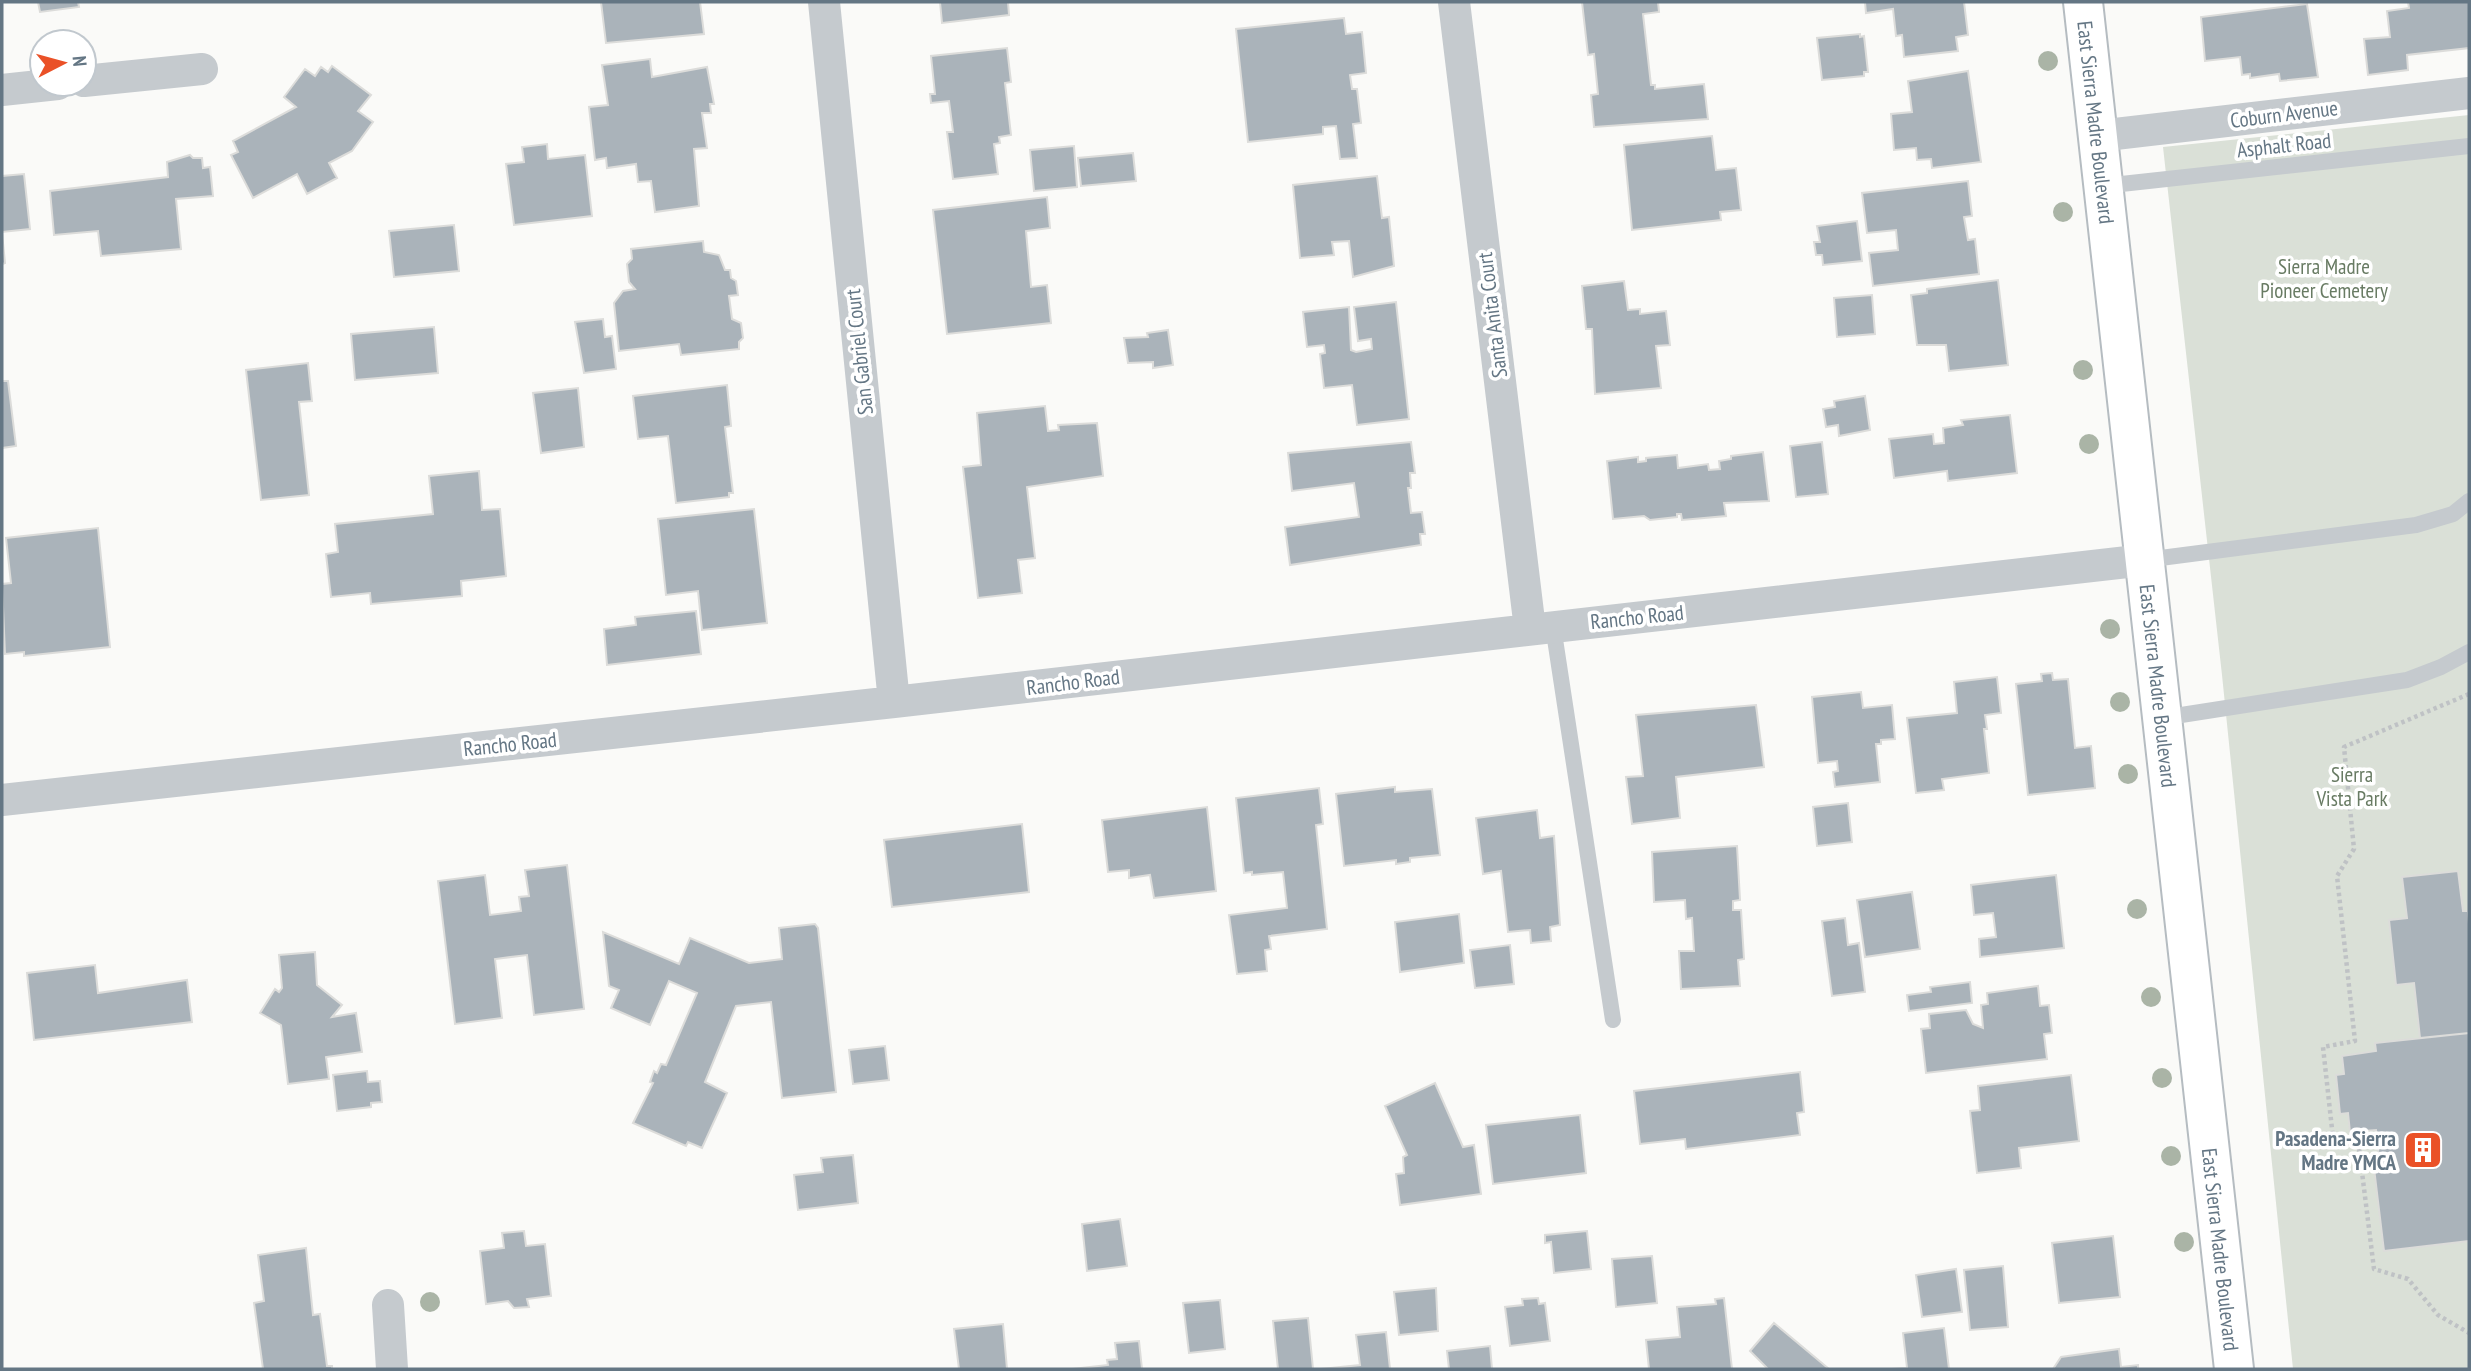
<svg xmlns="http://www.w3.org/2000/svg" width="2471" height="1371" font-family="'PT Sans Narrow',sans-serif">
<style>
.green{fill:#dae0d7}
.building{fill:#aab3ba;stroke:#dcdcda;stroke-width:2}
.lines{fill:none;stroke-linecap:round;stroke-linejoin:round}
.secondary-casing{stroke:#b5bcc1;stroke-width:42}
.path{stroke:#bfc2c5;stroke-width:4.5;stroke-dasharray:3.5 3.5;stroke-linecap:butt}
.lane{stroke:#c5cace;stroke-width:16}
.street{stroke:#c5cace;stroke-width:32}
.secondary{stroke:#fff;stroke-width:38}
.tree{fill:#aab4a6}
.labels{text-anchor:middle;dominant-baseline:central;stroke-width:7;stroke-linejoin:round;paint-order:stroke}
.street-label{font-size:21px;fill:#647684;stroke:#fff}
.park-label{font-size:21px;fill:#687b63;stroke:#fff}
.poi-label{font-size:21px;font-weight:bold;fill:#647684;stroke:#fff;text-anchor:end}
</style>
<rect width="100%" height="100%" fill="#fafaf8"/>
<!-- green -->
<path class="green" d="M2469 115V1369H2293L2222 675 2163 147Z"/>
<!-- building -->
<path class="building" d="M38 2H82H78L79 7 40 12Z
M601 2H700L704 34 606 43Z
M940 2H1008L1009 15 942 23Z
M1582 2H1658L1659 12 1643 14 1651 85H1655V89L1704 84 1708 119 1594 127 1591 95 1598 94 1594 54 1588 55Z
M1865 2H1964L1968 35 1956 37 1958 51 1904 57 1902 35 1896 36 1893 9 1866 13Z
M2408 2H2469V48L2407 55 2408 70 2368 75 2364 39 2390 37 2387 11 2409 8Z
M2307 4 2318 77 2280 81 2279 74 2250 78V74L2242 75 2240 57 2205 61 2201 17Z
M1344 18 1346 34 1362 32 1366 73 1350 75 1352 89H1357L1361 123 1353 124 1357 158 1340 159 1336 126 1323 127V134L1248 142 1236 29Z
M1860 34V37L1864 36 1868 72H1864V76L1822 80 1817 38Z
M1007 48 1011 82 1005 83 1011 135 999 137 1000 143 994 144 998 174 953 179 947 132H953L949 101 931 103 930 94H935L931 56Z
M650 59 652 77 707 67 714 104H710L711 113H702L707 148 694 149 699 206 655 212 651 181 638 182 636 164 607 168 606 158 595 160 589 107 608 105 602 65Z
M332 66 371 95 358 111 373 122 352 151 329 163 337 178 307 194 297 174 253 198 231 155 238 152 233 141 296 107 284 97 305 69 315 76 321 67 328 72Z
M1968 71 1981 162 1932 168 1931 159 1917 160 1916 148 1894 150 1891 114 1912 112 1908 81Z
M1712 136 1716 170 1736 168 1741 210 1720 212 1721 220 1632 230 1624 145Z
M547 144 548 159 585 155 592 216 514 225 506 164 524 162 522 147Z
M1074 146 1077 187 1034 191 1030 150Z
M1133 153 1136 181 1081 186 1078 158Z
M190 155 193 158H202L203 168 210 167 213 196 176 199 181 249 101 256 98 231 54 235 50 191 168 177 167 162Z
M24 174 30 229 2 232V176Z
M1377 176 1382 218 1389 217 1394 266 1353 277 1349 241 1332 242 1334 255 1300 258 1293 185Z
M1968 181 1972 216 1964 217 1968 240 1975 239 1979 274 1873 286 1869 253 1898 250 1896 230 1867 233 1862 193Z
M1047 197 1050 228 1026 231 1031 287 1047 285 1051 323 947 334 933 210Z
M1857 221 1862 261 1823 265 1822 255H1816L1814 242H1820L1817 226Z
M454 225 459 271 394 277 389 231Z
M2 233 5 263 2 264Z
M703 241 704 252 719 255 725 270H730L731 278 736 281 738 295 729 296 732 319 741 323 743 338 739 342V349L681 355 679 344 619 351 614 303 623 291 635 289 629 282 627 264 632 259 631 249Z
M1998 280 2008 365 1949 371 1946 345H1917L1911 295 1927 293V289Z
M1624 281 1628 310 1640 309V314L1666 311 1670 345 1656 346 1661 388 1595 394 1592 329H1586L1582 286Z
M1872 295 1875 334 1837 337 1834 298Z
M1396 302 1409 419 1357 425 1352 385 1324 388 1320 354 1325 353 1324 345 1307 347 1303 312 1349 307 1351 350 1356 352 1372 349 1371 339 1358 341 1354 307Z
M603 319 605 337 612 336 616 369 584 373 575 322Z
M434 327 438 373 355 380 351 334Z
M1168 330 1173 365 1153 368V362L1128 363 1124 338 1148 337 1147 333Z
M308 363 312 401 299 402 309 495 261 500 246 370Z
M2 381H8L16 446 2 448Z
M727 385 731 426 725 427 733 493H729V497L676 503 668 436 638 439 633 396Z
M578 388 584 447 541 453 533 393Z
M1865 396 1870 430 1839 436 1838 425 1826 427 1823 409 1835 407 1834 401Z
M1045 406 1048 431 1059 430 1058 425 1097 423 1103 476 1027 487 1035 558 1018 560 1022 593 978 598 963 467 981 465 977 413Z
M2010 415 2017 473 1948 481 1947 471 1894 478 1889 439 1933 434 1934 444 1944 443 1943 428 1963 425 1961 420Z
M1411 442 1415 473H1410L1411 488H1408L1411 513 1422 512 1425 534H1420L1421 545 1290 565 1285 527 1359 517 1354 483 1292 491 1288 453Z
M1822 442 1828 494 1796 497 1790 446Z
M1763 452 1769 501 1724 503 1726 516 1682 520 1681 514H1677V517L1650 520 1644 516 1613 519 1607 461 1638 457V462L1646 461V458L1677 455 1678 468 1708 464 1709 470 1720 469 1719 461 1731 459V456Z
M479 471 482 510 500 509 506 576 461 581 462 596 371 604 370 593 331 597 326 554 338 552 335 524 433 514 429 476Z
M754 509 767 623 702 630 698 591 666 595 658 519Z
M98 528 110 647 24 656V652L5 654 2 584 11 583 6 538Z
M696 611 701 654 607 665 604 629 636 625 635 617Z
M2052 673 2053 680 2068 679 2075 748 2091 746 2095 788 2028 795 2016 684 2042 681 2041 674Z
M1997 677 2001 713 1985 715 1987 729H1984L1989 773 1942 779 1944 790 1916 793 1907 718 1957 713 1954 682Z
M1861 692 1863 708 1892 705 1895 739 1881 740V744H1876L1880 782 1835 787 1833 772 1838 771 1837 761 1818 763 1812 697Z
M1756 705 1764 767 1676 777 1680 818 1632 824 1626 777 1643 776 1636 715Z
M1395 787V792L1432 789 1440 855 1410 858V862L1396 864V860L1344 866 1336 794Z
M1319 788 1323 824 1316 825 1327 929 1269 936 1271 949 1265 950 1267 971 1237 974 1229 915 1287 908 1283 872 1252 875V872L1244 873 1236 798Z
M1848 803 1852 842 1817 846 1813 807Z
M1207 807 1216 891 1154 898 1150 875 1129 878V870L1108 872 1102 820Z
M1537 810 1540 838 1554 836 1560 925 1550 927 1551 941 1531 943 1530 930 1508 932 1501 871 1483 874 1476 818Z
M1022 824 1029 892 892 907 884 840Z
M1737 846 1740 900 1733 901V910H1741L1744 959 1738 960 1740 986 1681 989 1679 951H1694L1692 918 1686 919 1685 900 1654 902 1652 852Z
M567 865 584 1009 534 1015 527 955 495 959 502 1018 455 1024 438 881 485 875 490 915 521 911 519 897 529 896 525 870Z
M2458 871 2463 911H2468L2469 924V1033L2420 1038 2414 983 2396 985 2389 920 2407 918 2402 877Z
M2056 875 2064 948 1980 957 1979 939 1996 937 1993 913 1974 915 1971 885Z
M1912 892 1920 949 1865 957 1857 900Z
M1459 914 1464 963 1400 972 1395 922Z
M1845 918 1848 945 1859 943 1865 992 1832 996 1822 921Z
M815 924 818 928 836 1092 782 1098 771 1002 736 1006 705 1082 727 1093 702 1148 688 1142 686 1146 633 1123 653 1083 650 1082 654 1071 657 1073 661 1064 666 1065 697 993 669 981 650 1025 611 1008 619 990 609 986 603 932 679 964 690 938 749 963 782 959 779 928Z
M1510 945 1514 984 1475 988 1470 950Z
M315 952 317 985 342 1005 332 1017 356 1013 362 1052 326 1057 329 1079 288 1084 281 1025 260 1013 275 989 279 992 282 988 279 955Z
M95 965 98 993 187 980 192 1022 34 1040 27 973Z
M1970 982 1972 1003 1909 1011 1907 995 1931 992 1930 987Z
M2038 986 2040 1006 2049 1005 2052 1033 2044 1034 2047 1059 1926 1073 1921 1029 1930 1028 1929 1014 1966 1010 1973 1024 1983 1028 1981 1005 1988 1004 1987 993Z
M2469 1033V1241L2384 1251 2374 1168H2380L2376 1130 2350 1132 2348 1113 2340 1114 2336 1075 2344 1074 2342 1056 2376 1051 2375 1043Z
M885 1046 889 1080 853 1084 849 1050Z
M367 1071 368 1082 380 1081 382 1102 371 1103V1107L337 1111 333 1075Z
M1800 1072 1804 1112 1797 1113 1800 1135 1686 1149 1685 1139 1640 1144 1634 1091Z
M2071 1075 2079 1141 2019 1148 2021 1168 1977 1173 1970 1111 1980 1110 1978 1086Z
M1435 1083 1463 1147 1474 1145 1481 1194 1400 1205 1396 1174 1404 1173 1403 1157 1407 1155 1385 1106Z
M1580 1115 1586 1173 1493 1184 1486 1125Z
M853 1155 858 1203 798 1210 794 1175 823 1172 821 1158Z
M1120 1219 1127 1266 1087 1271 1082 1224Z
M524 1231 526 1246 545 1244 551 1296 527 1299 529 1307 514 1308 508 1301 486 1304 480 1251 504 1248 502 1233Z
M1587 1231 1591 1269 1554 1273 1551 1242 1545 1243V1235Z
M2113 1236 2120 1297 2059 1303 2052 1243Z
M306 1248 313 1315 320 1314 327 1366H332V1369H263L254 1303 264 1301 258 1255Z
M1652 1256 1657 1303 1616 1307 1612 1259Z
M2003 1266 2008 1327 1970 1330 1964 1270Z
M1956 1269 1962 1312 1922 1317 1916 1275Z
M1436 1288 1438 1331 1399 1335 1394 1292Z
M1538 1298 1539 1304 1545 1303 1550 1341 1510 1346 1505 1307 1523 1305 1522 1299Z
M1724 1298 1732 1369H1649L1646 1340 1680 1337 1677 1307 1716 1304 1715 1299Z
M1220 1300 1225 1349 1189 1353 1183 1303Z
M1308 1318 1313 1369H1278L1273 1321Z
M1774 1323 1829 1369H1768L1750 1351Z
M1003 1324 1007 1369H959L954 1329Z
M1944 1328 1949 1369H1891L1907 1368 1903 1333Z
M1386 1332 1390 1369H1321L1360 1365 1356 1335Z
M1139 1341 1142 1369H1072L1108 1365 1107 1360 1117 1359 1115 1343Z
M1490 1346 1492 1369H1449L1447 1351Z
M2119 1349 2121 1367 2138 1365V1369H2053L2061 1357Z"/>
<g class="lines">
<!-- secondary casing -->
<g class="secondary-casing">
<g id="secondary">
<path id="s1" d="M2083 2 2234 1369"/>
</g>
</g>
<!-- path -->
<path class="path" d="M2469 694 2344 747 2354 849 2337 876 2355 1041 2323 1047 2333 1138 2359 1148 2374 1269 2408 1279 2438 1315 2469 1333"/>
<!-- lane -->
<path class="lane" d="M2103 186 2469 146
M2145 560 2416 525 2453 514 2469 501
M1553 626 1613 1020
M2162 718 2407 680 2441 667 2469 652"/>
<!-- street -->
<path class="street" d="M824 2 894 702
M1454 2 1530 629
M84 81 202 69
M2 90 58 84
M2098 136 2469 93
M2 800 894 702 2145 560
M388 1305 392 1369"/>
<!-- secondary -->
<use href="#secondary" class="secondary"/>
</g>
<!-- trees -->
<g class="tree">
<circle cx="2048" cy="61" r="10"/>
<circle cx="2063" cy="212" r="10"/>
<circle cx="2083" cy="370" r="10"/>
<circle cx="2089" cy="444" r="10"/>
<circle cx="2110" cy="629" r="10"/>
<circle cx="2120" cy="702" r="10"/>
<circle cx="2128" cy="774" r="10"/>
<circle cx="2137" cy="909" r="10"/>
<circle cx="2151" cy="997" r="10"/>
<circle cx="2162" cy="1078" r="10"/>
<circle cx="2171" cy="1156" r="10"/>
<circle cx="2184" cy="1242" r="10"/>
<circle cx="430" cy="1302" r="10"/>
</g>
<!-- icons -->
<defs>
<g id="building-square" transform="scale(2.0125)"><rect x="-9" y="-9" width="18" height="18" rx="4" fill="#ea5127" stroke="#fff"/><path d="M-4-6H4V6H1V3H-1V6H-4ZM-2.5-4.3h1.7v1.8h-1.7ZM.8-4.3h1.7v1.8H.8ZM-2.5-1h1.7V.8h-1.7ZM.8-1h1.7V.8H.8Z" fill="#fff"/></g>
</defs>
<g fill-rule="evenodd">
<use href="#building-square" x="2423" y="1150"/>
</g>
<g class="labels">
<!-- street labels -->
<g class="street-label">
<text transform="translate(2284 114) rotate(-7)">Coburn Avenue</text>
<text stroke="none"><textPath href="#s1" startOffset="121">East Sierra Madre Boulevard</textPath></text>
<text transform="translate(2284 145) rotate(-6)">Asphalt Road</text>
<text transform="translate(1492 315) rotate(-97)">Santa Anita Court</text>
<text transform="translate(859 352) rotate(-96)">San Gabriel Court</text>
<text transform="translate(1637 617) rotate(-6)">Rancho Road</text>
<text transform="translate(1073 682) rotate(-7)">Rancho Road</text>
<text stroke="none"><textPath href="#s1" startOffset="688">East Sierra Madre Boulevard</textPath></text>
<text transform="translate(510 744) rotate(-6)">Rancho Road</text>
<text stroke="none"><textPath href="#s1" startOffset="1255">East Sierra Madre Boulevard</textPath></text>
</g>
<!-- park labels -->
<g class="park-label">
<text x="2324" y="266">Sierra Madre<tspan x="2324" dy="24">Pioneer Cemetery</tspan></text>
<text x="2352" y="774">Sierra<tspan x="2352" dy="24">Vista Park</tspan></text>
</g>
<!-- poi labels -->
<g class="poi-label">
<text x="2396" y="1138">Pasadena-Sierra<tspan x="2396" dy="24">Madre YMCA</tspan></text>
</g>
</g>
<!-- border -->
<rect width="2471" height="1371" fill="none" stroke="#647684" stroke-width="7"/>
<!-- north arrow -->
<g transform="translate(63 63) rotate(84)"><circle r="33" fill="#ffffff" stroke="#c1c8ce" stroke-width="2"/>
<path d="M0-5L12 26L0 18L-12 26Z" fill="#ea5127"/>
<text y="-10" font-size="19" font-weight="bold" text-anchor="middle" fill="#647684">N</text>
</g>
</svg>
